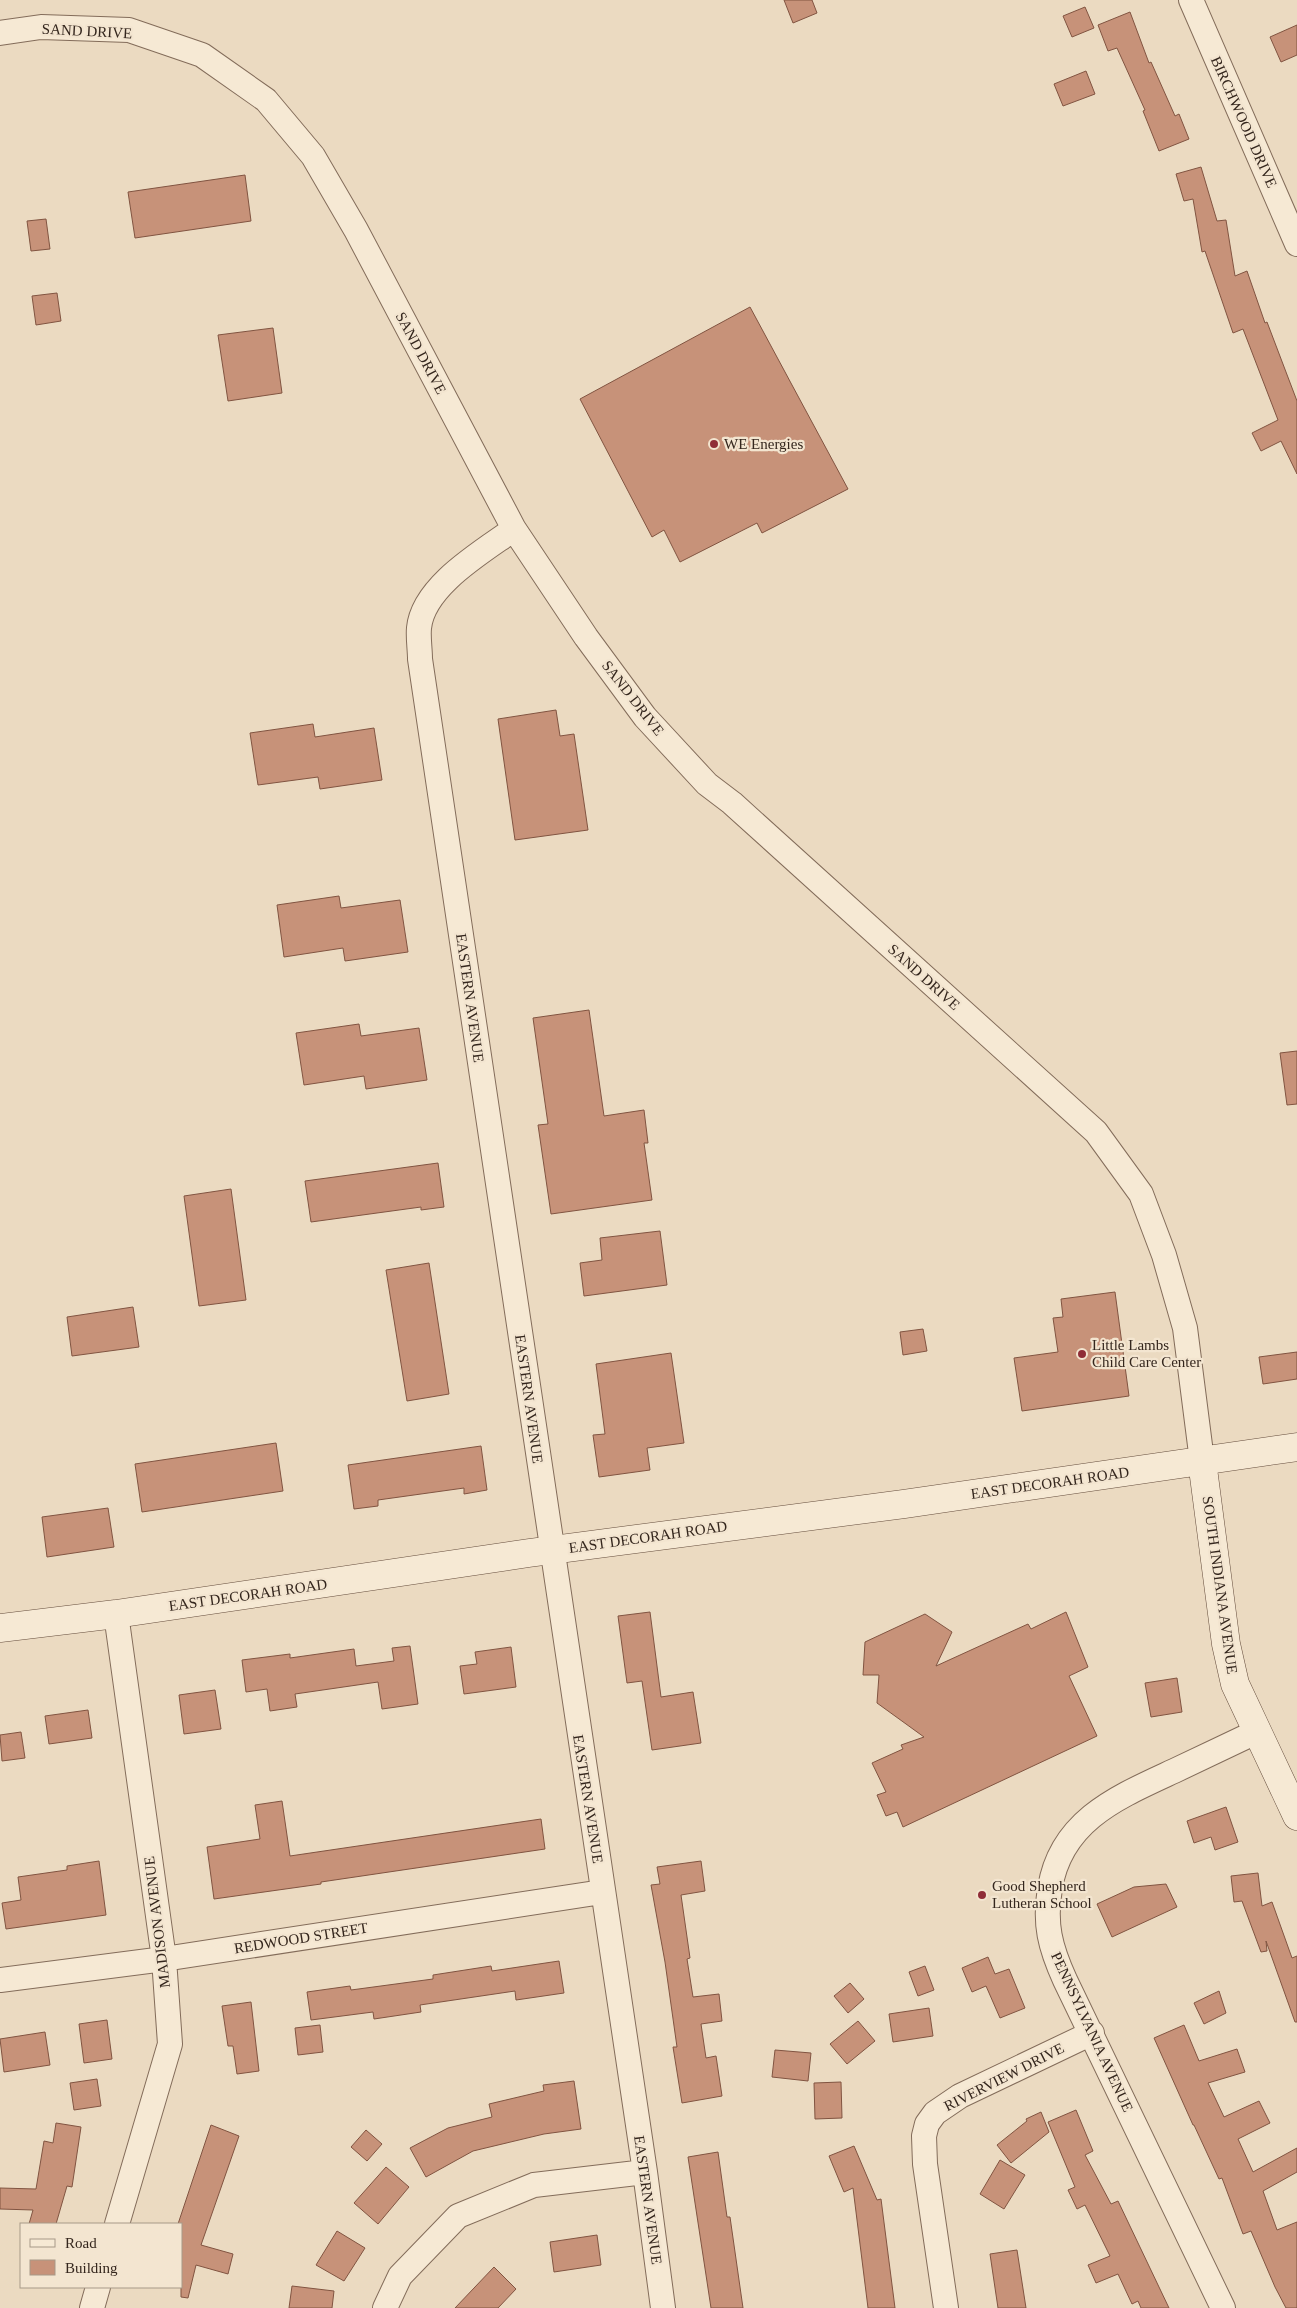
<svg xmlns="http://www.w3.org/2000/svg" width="1297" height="2308" font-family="Georgia,serif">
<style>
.building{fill:#c79279;stroke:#815441}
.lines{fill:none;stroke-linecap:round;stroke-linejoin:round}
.street-casing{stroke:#836c5a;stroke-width:26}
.secondary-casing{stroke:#654d3d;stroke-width:29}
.street{stroke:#f6e9d4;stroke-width:24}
.secondary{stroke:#f6e9d4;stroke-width:28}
.poi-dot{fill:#8f2d37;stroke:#f3e5d0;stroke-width:2}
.labels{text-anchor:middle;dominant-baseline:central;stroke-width:4.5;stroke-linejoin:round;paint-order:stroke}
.street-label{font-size:15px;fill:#34261d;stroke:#f3e5d0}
.poi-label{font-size:15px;fill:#34261d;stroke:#f3e5d0;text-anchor:start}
</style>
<rect width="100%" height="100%" fill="#ebdac1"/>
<!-- building -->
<path class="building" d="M784 0H812L817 13 793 23Z
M1085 7 1094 28 1072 37 1063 16Z
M1130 12 1149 63 1151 62 1175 116 1179 114 1189 139 1159 151 1143 111 1145 110 1117 48 1108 51 1098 25Z
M1297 25V55L1281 62 1270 37Z
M1086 71 1095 94 1063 106 1054 84Z
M1201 167 1217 221 1226 220 1235 276 1247 271 1265 323 1267 322 1297 401V474L1281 441 1261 451 1252 433 1278 420 1243 329 1233 333 1205 251 1202 252 1193 199 1184 201 1176 174Z
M245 175 251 221 135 238 128 192Z
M46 219 50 249 31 251 27 221Z
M57 293 61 321 36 325 32 296Z
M750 307 848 489 762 533 757 523 680 562 664 530 652 537 580 399Z
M273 328 282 393 228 401 218 335Z
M556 710 560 736 574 734 588 830 515 840 498 719Z
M313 724 315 737 374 728 382 780 320 789 318 777 258 785 250 733Z
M339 896 341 908 400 900 408 952 345 961 343 948 284 957 277 905Z
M589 1010 604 1116 644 1110 648 1143H644L652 1200 551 1214 538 1125 548 1124 533 1018Z
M359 1024 361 1036 419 1028 427 1080 366 1089 364 1076 304 1085 296 1033Z
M1297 1051V1104L1287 1105 1280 1053Z
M438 1163 444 1207 421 1210V1207L311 1222 305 1181Z
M231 1189 246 1300 199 1306 184 1196Z
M660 1231 667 1285 584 1296 580 1263 602 1260 600 1238Z
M429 1263 449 1394 407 1401 386 1270Z
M1115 1292 1129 1396 1022 1411 1014 1358 1058 1352 1053 1318 1063 1317 1061 1299Z
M133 1307 139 1347 72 1356 67 1317Z
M923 1329 927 1351 903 1355 900 1332Z
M1297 1352V1379L1263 1384 1259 1357Z
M671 1353 684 1443 647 1448 650 1470 599 1477 593 1435 605 1434 596 1364Z
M276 1443 283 1491 142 1512 135 1464Z
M481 1446 487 1490 464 1494V1488L378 1500V1506L354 1509 348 1465Z
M108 1508 114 1547 47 1557 42 1517Z
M650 1612 661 1697 693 1692 701 1743 652 1750 642 1681 627 1683 618 1616Z
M1066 1612 1088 1667 1069 1676 1097 1736 903 1827 897 1812 886 1816 877 1795 886 1792 872 1763 903 1749 901 1745 924 1737 877 1703 879 1675H863L865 1642 925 1614 952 1632 936 1666 1028 1624 1031 1629Z
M410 1646 418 1704 382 1709 378 1682 295 1694 297 1707 270 1711 267 1689 246 1692 242 1660 290 1654V1658L354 1649 356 1666 394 1661 392 1648Z
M511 1647 516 1687 464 1694 460 1666 477 1664 475 1652Z
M1177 1678 1182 1712 1151 1717 1145 1683Z
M215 1690 221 1729 184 1734 179 1695Z
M88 1710 92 1738 49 1744 45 1716Z
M21 1732 25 1758 2 1761 0 1735Z
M282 1801 290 1856 541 1819 545 1849 321 1882V1884L214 1899 207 1847 260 1839 255 1805Z
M1226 1807 1238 1842 1215 1850 1211 1837 1194 1843 1187 1821Z
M99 1861 106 1915 6 1929 2 1903 21 1900 18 1877 67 1870V1866Z
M701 1861 705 1891 681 1895 690 1958 687 1959 693 1997 719 1994 722 2021 701 2024 706 2058 716 2056 722 2096 682 2103 673 2047H677L665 1962 651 1885 660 1884 657 1867Z
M1258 1873 1262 1906 1272 1902 1292 1958 1297 1956V2022H1295L1266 1941 1267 1951 1261 1952 1242 1901 1234 1902 1231 1876Z
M1166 1884 1177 1907 1112 1937 1097 1904 1134 1887Z
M988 1957 995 1974 1009 1969 1025 2008 1000 2018 986 1986 972 1992 962 1968Z
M559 1961 564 1993 516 2000 515 1991 420 2005 421 2012 374 2019 373 2012 311 2020 307 1992 350 1986 351 1990 433 1979V1975L491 1966 492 1971Z
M925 1966 934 1990 918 1996 909 1972Z
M850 1983 864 1999 848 2013 834 1996Z
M1219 1991 1226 2013 1204 2024 1194 2003Z
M251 2002 259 2071 237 2074 233 2046H228L222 2006Z
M929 2008 933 2036 893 2042 889 2014Z
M107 2020 112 2059 84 2063 79 2024Z
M858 2021 875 2041 847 2064 830 2044Z
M320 2025 323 2052 298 2055 295 2028Z
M1184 2025 1199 2061 1237 2049 1245 2072 1208 2083 1224 2117 1259 2101 1270 2123 1238 2139 1253 2172 1297 2148V2172L1263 2191 1277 2230 1297 2222V2308H1286L1275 2287 1251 2231 1243 2234 1222 2178 1219 2179 1194 2125H1193L1154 2038Z
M45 2032 50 2065 4 2072 0 2039Z
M775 2050 811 2053 808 2081 772 2077Z
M97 2079 101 2106 74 2110 70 2083Z
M574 2081 581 2129 544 2134 473 2151 426 2177 410 2148 448 2128 492 2117 489 2104 544 2091 543 2085Z
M841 2082 842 2118 815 2119 814 2083Z
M1076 2110 1093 2151 1085 2155 1111 2204 1118 2201 1169 2308H1141L1138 2301 1132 2304 1118 2274 1096 2283 1088 2265 1110 2256 1085 2205 1077 2209 1068 2190 1075 2187 1048 2122Z
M1041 2112 1049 2132 1011 2163 997 2145 1027 2121 1026 2119Z
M56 2123 81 2127 72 2187 67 2186 56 2224H29L33 2210 0 2209V2188L36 2189 44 2141 53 2143Z
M211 2125 239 2136 201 2245 233 2254 228 2274 196 2265 188 2298 181 2297V2224H178Z
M366 2130 382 2144 367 2161 351 2147Z
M854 2146 877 2200 881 2199 895 2308H868L853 2188 844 2192 829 2156Z
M718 2152 727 2217H730L743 2308H711L706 2275 688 2157Z
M1000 2160 1025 2175 1004 2209 980 2194Z
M386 2167 409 2187 378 2224 354 2203Z
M337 2231 365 2248 344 2281 316 2265Z
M597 2235 601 2265 554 2272 550 2242Z
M1017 2250 1026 2308H998L990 2254Z
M494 2267 516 2289 498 2308H455Z
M292 2286 334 2291 332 2308H289Z"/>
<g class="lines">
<!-- street casing -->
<g class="street-casing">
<path id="street" d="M1191 0 1297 244
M0 33 41 27 129 30 202 55 266 100 313 156 356 230 514 529 586 637 645 717 707 784 732 803 1096 1132 1141 1194 1164 1255 1185 1328 1202 1461
M514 529C482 552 423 586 419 628 418 638 420 649 420 659L645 2172 663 2308
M116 1614 164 1959 170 2044 117 2224
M0 1980 164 1959 602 1892
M92 2308 98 2287
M385 2308 400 2276 458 2216 534 2185 645 2172
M946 2308 925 2164 924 2136 927 2124 935 2113 960 2096 1092 2033
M1223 2308 1065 1980C1050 1947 1044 1924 1050 1888 1061 1820 1118 1797 1174 1771 1201 1758 1229 1745 1256 1732"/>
</g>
<!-- secondary casing -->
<g class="secondary-casing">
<path id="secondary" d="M1202 1461 1226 1644 1235 1684 1297 1816
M0 1628 116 1614 529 1553 904 1504 1297 1447"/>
</g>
<!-- street -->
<use href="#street" class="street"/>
<!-- secondary -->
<use href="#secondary" class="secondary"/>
</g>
<!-- markers -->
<g class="poi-dot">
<circle cx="714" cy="444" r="5"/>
<circle cx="1082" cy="1354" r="5"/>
<circle cx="982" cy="1895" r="5"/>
</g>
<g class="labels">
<!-- street labels -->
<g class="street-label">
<text transform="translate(87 31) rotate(3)">SAND DRIVE</text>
<text transform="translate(1244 122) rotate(66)">BIRCHWOOD DRIVE</text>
<text transform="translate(421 353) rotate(62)">SAND DRIVE</text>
<text transform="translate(633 698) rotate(52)">SAND DRIVE</text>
<text transform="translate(924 977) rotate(42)">SAND DRIVE</text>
<text transform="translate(470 998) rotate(82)">EASTERN AVENUE</text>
<text transform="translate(529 1399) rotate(82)">EASTERN AVENUE</text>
<text transform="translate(1050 1483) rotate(-8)">EAST DECORAH ROAD</text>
<text transform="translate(648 1537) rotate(-8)">EAST DECORAH ROAD</text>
<text transform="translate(1220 1585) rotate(82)">SOUTH INDIANA AVENUE</text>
<text transform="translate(248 1595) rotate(-8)">EAST DECORAH ROAD</text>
<text transform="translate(588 1799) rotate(81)">EASTERN AVENUE</text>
<text transform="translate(157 1922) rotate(-97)">MADISON AVENUE</text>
<text transform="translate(301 1938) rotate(-9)">REDWOOD STREET</text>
<text transform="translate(1092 2032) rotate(65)">PENNSYLVANIA AVENUE</text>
<text transform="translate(1004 2077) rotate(-27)">RIVERVIEW DRIVE</text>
<text transform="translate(648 2200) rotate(82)">EASTERN AVENUE</text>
</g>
<!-- poi labels -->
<g class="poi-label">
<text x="724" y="444">WE Energies</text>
<text x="1092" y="1345">Little Lambs<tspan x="1092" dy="17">Child Care Center</tspan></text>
<text x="992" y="1886">Good Shepherd<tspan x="992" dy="17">Lutheran School</tspan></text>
</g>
</g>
<!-- legend -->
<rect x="20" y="2223" width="162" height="65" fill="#f3e5d0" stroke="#a79988"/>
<rect x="30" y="2239" width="25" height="8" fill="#f6e9d4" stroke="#a79988"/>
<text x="65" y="2248" font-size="15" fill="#34261d">Road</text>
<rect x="30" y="2260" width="25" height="15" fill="#c79279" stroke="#a79988"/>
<text x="65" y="2273" font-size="15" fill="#34261d">Building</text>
</svg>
